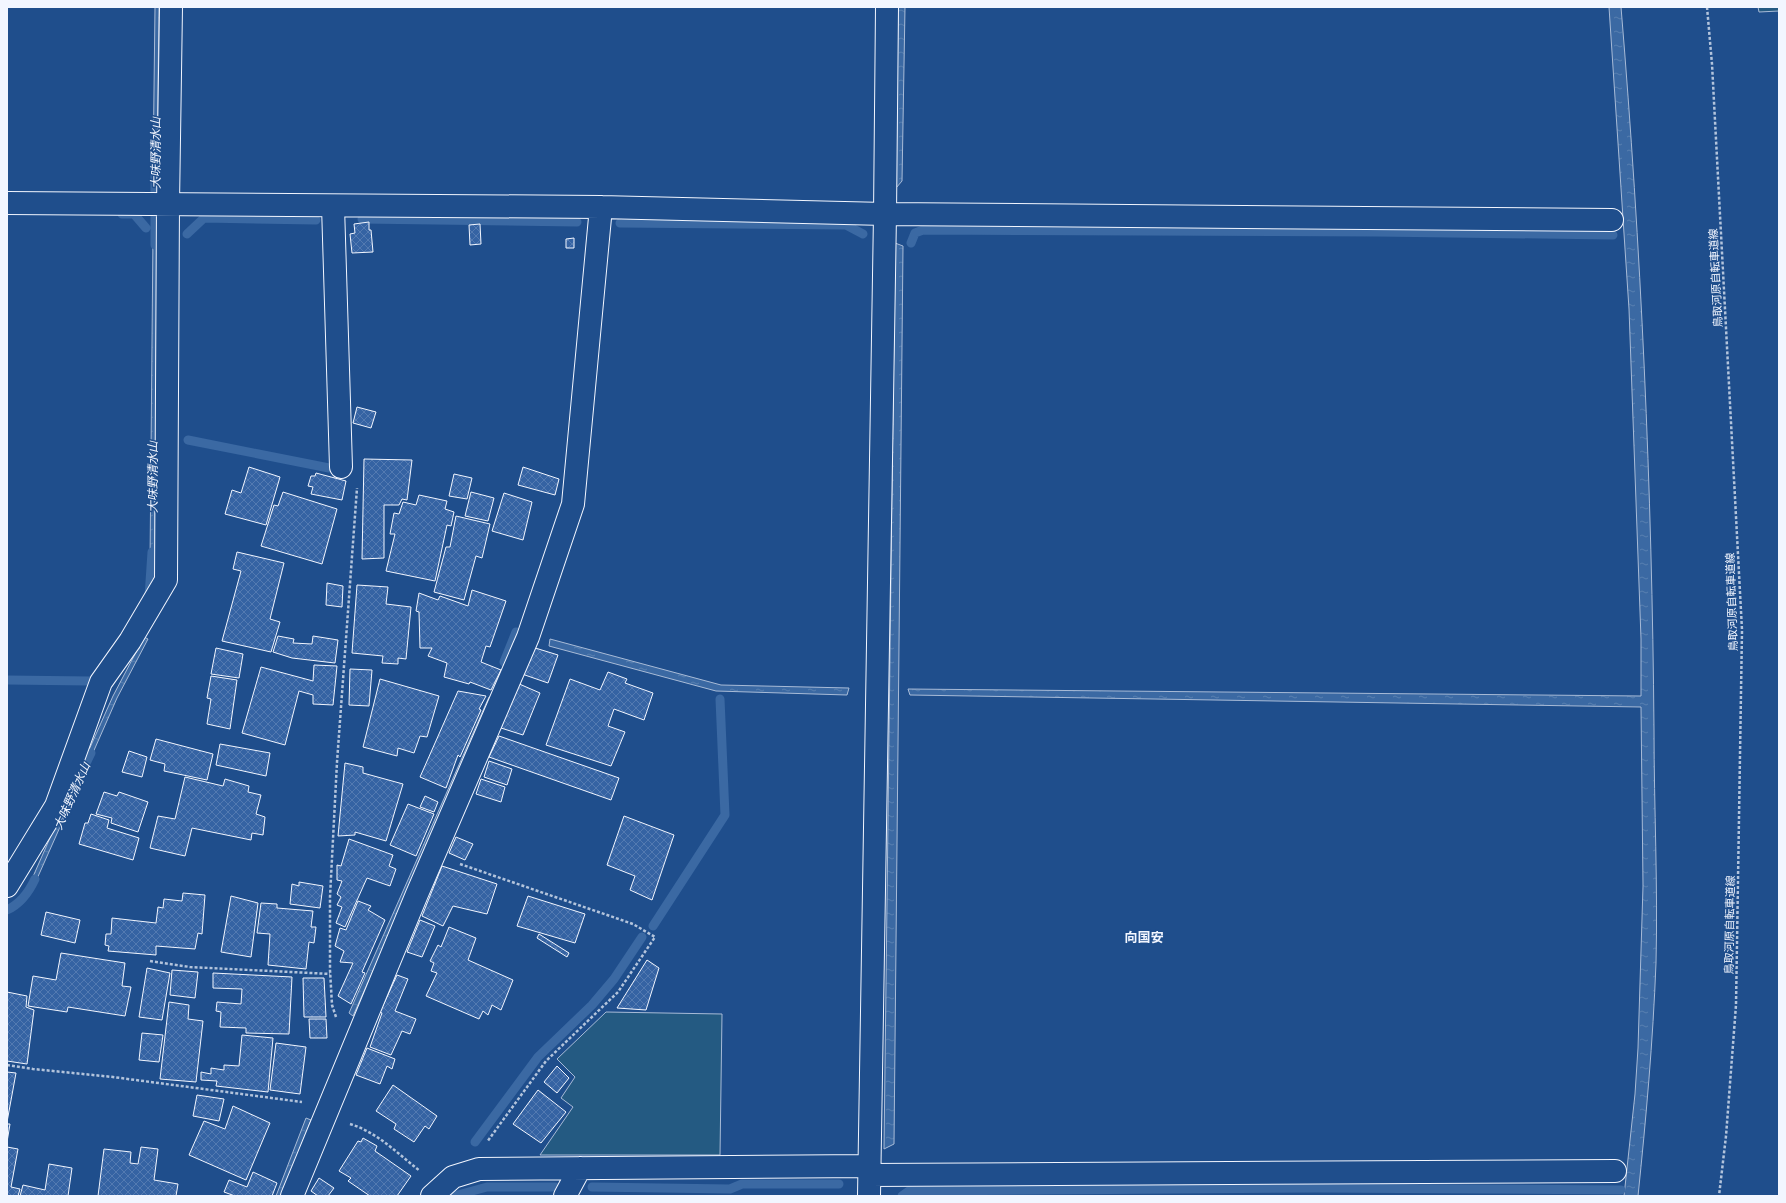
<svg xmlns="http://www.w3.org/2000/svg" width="1786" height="1203" font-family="'Fira Sans','Noto Sans JP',sans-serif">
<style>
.green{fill:#245a82;stroke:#a8bbd7}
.water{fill:url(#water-ripples);stroke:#a8bbd7}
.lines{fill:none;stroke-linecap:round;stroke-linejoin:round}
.stream{stroke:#3b69a3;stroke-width:9}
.building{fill:url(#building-cross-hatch);stroke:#f2f6ff}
.minor-casing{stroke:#f2f6ff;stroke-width:24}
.path{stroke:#b3c4dc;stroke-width:2.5;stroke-dasharray:3 2;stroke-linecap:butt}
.minor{stroke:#1f4e8c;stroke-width:22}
.labels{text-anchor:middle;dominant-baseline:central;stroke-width:3;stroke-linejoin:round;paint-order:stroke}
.street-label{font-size:11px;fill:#f2f6ff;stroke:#1f4e8c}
.water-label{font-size:12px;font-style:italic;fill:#f2f6ff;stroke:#1f4e8c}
.quarter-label{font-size:13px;font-weight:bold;fill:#f2f6ff;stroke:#1f4e8c}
</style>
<defs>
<pattern id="water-ripples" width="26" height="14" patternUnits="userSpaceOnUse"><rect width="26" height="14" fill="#3b69a3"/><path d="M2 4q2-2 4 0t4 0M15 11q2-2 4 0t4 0" fill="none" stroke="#587fb1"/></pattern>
<pattern id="building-cross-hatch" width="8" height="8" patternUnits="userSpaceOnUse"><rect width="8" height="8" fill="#3563a3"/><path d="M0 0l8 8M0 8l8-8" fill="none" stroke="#537ab1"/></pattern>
</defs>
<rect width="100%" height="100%" fill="#1f4e8c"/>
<!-- green -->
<path class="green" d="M1758 7H1779V11L1759 12Z
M606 1012 722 1014 720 1155H540L573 1107 561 1098 575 1077 557 1059Z"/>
<!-- water -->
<path class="water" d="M155 7H159L157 173H153Z
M898 7H905L902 181 896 188Z
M1609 7H1621C1641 247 1652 489 1654 730 1654 808 1658 886 1656 963 1653 1041 1646 1119 1638 1196H1624L1635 1094 1638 1048 1643 886 1641 707 910 695 908 689 1641 696V639L1629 309Z
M153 233H157L155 564H150Z
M895 243 903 246 894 1144 884 1149Z
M144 637 148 639 117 698 88 764 84 761 113 696Z
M550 639 721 685 849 688 847 695 716 691 549 646Z
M489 697 494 699 353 1016 349 1013Z
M75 781 80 782 32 890 28 888Z
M306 1118 311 1120 281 1196H276Z"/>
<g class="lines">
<!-- stream -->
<path class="stream" d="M155 162V245
M122 214H134L146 228
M362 219 577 222
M620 223 846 225 863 234
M187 234 204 218 316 220
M911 243 915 233 923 230 1377 232 1613 235
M188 440 329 468
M149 597 152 552
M504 662 516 632
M7 680 90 681
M72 792 91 753
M7 910C20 904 29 892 35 879
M653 926 725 815 720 699
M475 1142 538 1057 592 1005 614 979 642 937
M592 1187 730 1189 742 1184H839
M454 1196 487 1187H555
M902 1196 909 1191 1318 1188 1621 1190"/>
</g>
<!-- building -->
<path class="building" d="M369 222V230H371L373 252 352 253 350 234 355 233 354 224Z
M480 224 481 244 470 245 469 225Z
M574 238V248H566V239Z
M357 407 376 412 371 428 353 423Z
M364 459 412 460 407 500 402 499 399 505H384V558L362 559Z
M249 467 280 477 266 525 225 514 232 490 241 493Z
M523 467 559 479 555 495 518 485Z
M316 473 346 481 342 500 311 494 313 487 308 486 311 476H315Z
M454 474 472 478 467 499 449 496Z
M283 492 337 509 322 564 261 546 274 505 278 506Z
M471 492 494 498 488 521 465 516Z
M504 493 532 502 523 540 492 531Z
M419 495 447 501 445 509 454 512 451 526 447 525 435 581 386 571 395 534H390L394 513 399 514 403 502 416 505Z
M456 516 490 524 482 558 476 556 464 600 434 592 446 547H450Z
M237 552 284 563 270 619 280 622 271 652 222 641 241 571 233 569Z
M327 583 343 586 342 607 326 605Z
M357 585 388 587 386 604 411 607 406 659 398 658V664L382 663 383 656 352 653Z
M472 590 506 601 490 647 486 646 481 662 501 670 491 690 470 682 469 684 444 677 447 663 428 656 432 648H420L419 612 416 611 419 593 438 600 440 596 468 606Z
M278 636 294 639 293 643 312 644 313 636 338 640 335 663 292 658 273 652Z
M532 647 558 655 548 683 522 674Z
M216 648 243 654 239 678 211 674Z
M314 665 337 666 333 705 313 704V695L299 691 285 745 242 733 261 667 313 681Z
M350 669 372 670 369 706 349 705Z
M608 672 627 679 625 683 653 693 644 720 614 709 608 726 625 732 611 766 546 745 570 679 600 690Z
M211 676 237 680 230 729 207 724 211 699 207 698Z
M380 679 439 696 427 737 420 736 414 753 398 748 397 756 363 747Z
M517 683 540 693 523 735 501 728Z
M458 691 486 696 479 709 481 710 460 757 458 755 446 788 420 777Z
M499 736 619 778 611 800 489 757Z
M156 739 213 754 207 780 164 771 165 764 150 760Z
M220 744 270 753 266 776 216 765Z
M129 751 147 757 142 777 122 772Z
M489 761 512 769 507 785 484 777Z
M345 763 363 767V773L403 784 386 841 355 832V835L338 836Z
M185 777 223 786 225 779 249 786 248 792 261 795 256 814 265 817 263 835 252 833 251 840 192 828 185 856 150 848 158 816 175 819Z
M481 779 505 787 501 802 476 794Z
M104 792 117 796 119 792 148 802 138 832 111 823 112 818 96 814Z
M425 796 438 802 434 812 420 807Z
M408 804 434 814 416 856 390 845Z
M91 814 109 820 107 828 139 838 133 860 79 844 85 823H88Z
M624 816 674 835 652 900 630 890 635 876 607 865Z
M456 837 473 844 465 860 449 853Z
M349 839 393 855 389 866 396 869 390 886 367 878 345 927 336 923 342 907 337 905 341 897 337 894 342 881 337 880V865L341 866Z
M442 866 497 884 487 914 453 906 443 926 422 916Z
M299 882 323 886 320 908 290 904 292 884 299 886Z
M183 893 205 895 202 934 198 933 195 949 156 946V955L108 951 109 946 105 945 106 934H111L112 918 156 923 158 907 163 908 164 899 182 901Z
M231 896 258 903 251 957 221 952Z
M528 896 585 914 575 943 517 926Z
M358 901 371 906 368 910 385 920 362 972 365 973 351 1004 338 996 353 963 340 962 344 951 335 946 340 928 346 930Z
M261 903 277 904V908L313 911 311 927H316L314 943 309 942 306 969 268 965 270 934 257 933Z
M46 912 80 920 75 943 41 935Z
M420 920 435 926 422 957 407 952Z
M449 927 476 938 468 960 513 980 501 1010 492 1005 488 1015 483 1011 479 1019 426 996 437 973 431 971 434 963 430 961 438 945 441 947Z
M539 934 569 953 567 957 537 938Z
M61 953 125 963 122 986 131 987 125 1016 68 1007 67 1012 28 1006 33 976 56 980Z
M647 960 659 968 646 1010 617 1008Z
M147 968 170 973 162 1020 139 1017Z
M172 970 198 972 195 998 170 995Z
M213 973 292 977 289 1034 246 1033V1028L220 1027 221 1012 216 1011 217 1002 241 1004 242 989 213 988Z
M397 975 408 979 395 1011 416 1019 410 1034 402 1031 391 1055 370 1047 382 1013 380 1012Z
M303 978H324L326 1017H304Z
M7 992 27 996 26 1007 34 1010 27 1064 7 1061Z
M169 1002 189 1005 188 1019 203 1021 196 1082 160 1079Z
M309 1019H326L327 1038H310Z
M142 1033 163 1035 159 1062 139 1060Z
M242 1035 273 1038 268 1092 216 1086 217 1081 201 1080V1072L211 1074V1068L224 1070V1065L239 1066Z
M276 1043 306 1047 300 1094 270 1090Z
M367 1048 395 1059 392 1069 387 1066 380 1084 356 1075Z
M557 1066 569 1078 557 1093 544 1082Z
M7 1072 16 1073 7 1122Z
M393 1085 437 1116 429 1129 425 1126 414 1142 394 1129 396 1124 376 1111Z
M538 1090 566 1112 541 1143 513 1124Z
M197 1095 224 1099 219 1121 193 1116Z
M233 1106 270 1123 246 1180 189 1155 204 1121 225 1129Z
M7 1124H10L7 1142Z
M363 1138 377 1146 375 1151 411 1176 397 1196H370L348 1181 351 1178 339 1171 358 1141 361 1142Z
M7 1147 18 1149 11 1187 20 1189 18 1196H7Z
M141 1147 158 1149 154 1180 178 1184 176 1196H98L104 1149 131 1152 130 1163 138 1164Z
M49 1164 72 1168 68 1196H20L23 1185 45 1190Z
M253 1172 277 1183 272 1196H235L224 1192 229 1180 247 1187Z
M319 1178 334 1188 328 1196H318L311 1191Z"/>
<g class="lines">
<!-- minor casing -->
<g class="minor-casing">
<path id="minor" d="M7 203 601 207 885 214 1612 220
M333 206 341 467
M7 886 56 806 101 682 130 641 166 580 168 204 171 7
M869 1175 1615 1171
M292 1196 417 894 528 637 573 504 601 207
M432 1196 453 1177 479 1169 869 1166
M565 1196 580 1168
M869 1196 885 214 887 7"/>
</g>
<!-- path -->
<path class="path" d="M1707 7 1712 64 1742 630 1736 1005 1726 1136 1719 1196
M460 864 633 924 655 937 618 992 546 1061 487 1142
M150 961 190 967 330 974
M336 1017 332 1005 330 970V897L337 762 357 488
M7 1065 33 1069 113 1077 302 1102
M350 1124C377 1132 398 1154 420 1171"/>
<!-- minor -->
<use href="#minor" class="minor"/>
</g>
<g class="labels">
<!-- street labels -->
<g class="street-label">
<text transform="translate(1716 278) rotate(-93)">鳥取河原自転車道線</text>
<text transform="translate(1732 602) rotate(-92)">鳥取河原自転車道線</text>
<text transform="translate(1730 925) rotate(-89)">鳥取河原自転車道線</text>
</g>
<!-- water labels -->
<g class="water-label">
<text transform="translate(156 153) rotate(-90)">大味野清水山</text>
<text transform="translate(153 477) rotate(-90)">大味野清水山</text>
<text transform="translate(72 796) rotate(-66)">大味野清水山</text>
</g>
<!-- quarter labels -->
<g class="quarter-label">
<text x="1144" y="937">向国安</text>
</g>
</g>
<!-- border -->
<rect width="1786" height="1203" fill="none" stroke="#f2f6ff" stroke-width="16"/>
</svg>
